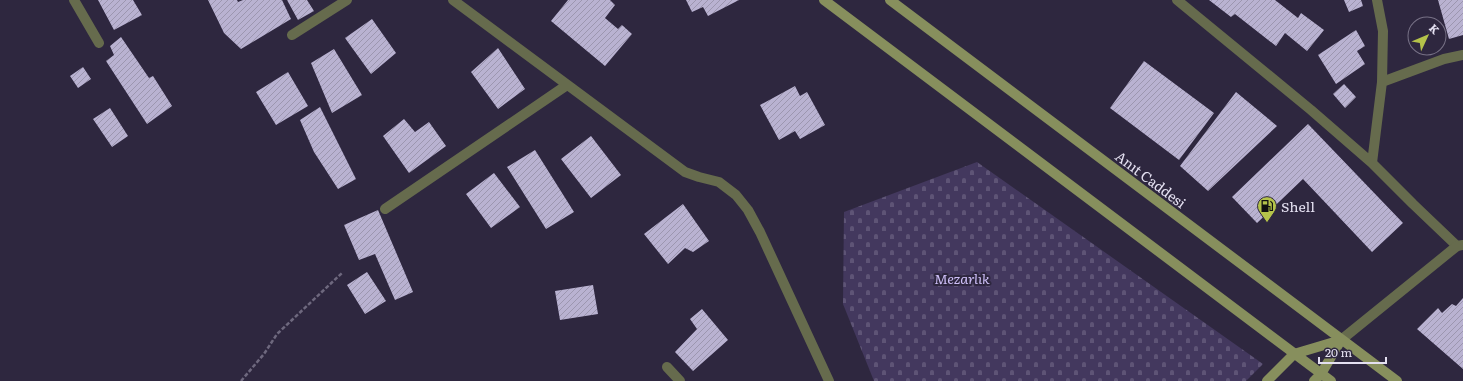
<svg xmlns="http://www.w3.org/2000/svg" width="1463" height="381" font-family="Literata,serif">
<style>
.cemetery{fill:url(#cemetery-stones)}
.building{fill:url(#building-hatch)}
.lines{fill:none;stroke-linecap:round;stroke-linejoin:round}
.path{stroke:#6e687e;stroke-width:2.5;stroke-dasharray:4 2;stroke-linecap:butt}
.minor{stroke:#666b4d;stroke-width:10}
.tertiary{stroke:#666b4d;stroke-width:10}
.secondary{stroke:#878f5d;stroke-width:10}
.labels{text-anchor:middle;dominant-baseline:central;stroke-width:4;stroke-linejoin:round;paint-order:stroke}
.street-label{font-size:14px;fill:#e4e0f1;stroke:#2e273f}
.poi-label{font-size:14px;fill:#e4e0f1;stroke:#2e273f;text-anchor:start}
.park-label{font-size:14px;font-style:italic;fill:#cfc0f9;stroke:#2e273f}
</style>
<defs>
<pattern id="cemetery-stones" width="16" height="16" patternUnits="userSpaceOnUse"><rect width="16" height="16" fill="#43385e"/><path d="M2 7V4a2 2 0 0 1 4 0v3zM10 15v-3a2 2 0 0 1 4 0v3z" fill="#5e5476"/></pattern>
<pattern id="building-hatch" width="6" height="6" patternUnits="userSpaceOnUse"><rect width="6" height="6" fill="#b9b2d1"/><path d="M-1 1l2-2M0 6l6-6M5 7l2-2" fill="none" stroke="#9c96af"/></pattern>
</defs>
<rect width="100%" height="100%" fill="#2e273f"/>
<!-- cemetery -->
<path class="cemetery" d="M977 162 1263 364 1246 381H874L843 304 844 212Z"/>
<!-- building -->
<path class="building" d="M98 0H133L142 15 114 30Z
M208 0H237L238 2 243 0H282L291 19 241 49 224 33Z
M287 0H307L314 11 298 20Z
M568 0H610L615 5 605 18 618 29 622 25 632 34 605 66 551 21Z
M686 0H739L708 16 703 7 692 12Z
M1209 0H1275L1298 18 1301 13 1324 30 1307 51 1285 33 1276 46 1235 14 1231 17Z
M1344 0H1361L1363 6 1349 12Z
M1438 0H1463V35L1449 39Z
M372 19 396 53 371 74 345 38Z
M1356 30 1365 46 1357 51 1365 64 1336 84 1318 55Z
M121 37 149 78 153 76 172 106 147 124 106 61 114 55 110 46Z
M498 48 525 89 498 109 471 72Z
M334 49 362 95 332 113 311 63Z
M1144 61 1214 113 1179 160 1110 108Z
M83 67 91 79 78 88 70 76Z
M288 72 308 106 276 125 256 92Z
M1344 84 1356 97 1345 108 1333 94Z
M795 86 800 96 807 92 825 125 800 139 795 131 779 140 760 105Z
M1236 92 1277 126 1208 191 1180 166Z
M320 107 356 179 338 189 314 152 300 120Z
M110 108 128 136 112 147 93 119Z
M404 119 415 132 429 122 446 146 409 173 383 136Z
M1308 124 1403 223 1372 252 1303 179 1257 223 1232 197Z
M591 136 621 175 591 198 561 159Z
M535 150 574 212 546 229 507 167Z
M494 173 520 207 491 228 466 194Z
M683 204 709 241 693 252 685 248 668 264 644 234Z
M378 210 413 292 395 300 375 254 359 260 344 225Z
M367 272 386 301 365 314 347 285Z
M593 285 598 314 560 320 555 291Z
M1463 298V369L1417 329 1438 308 1442 313 1452 304 1456 306Z
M702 309 728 340 693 371 675 352 697 329 690 319Z"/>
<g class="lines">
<!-- path -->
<path class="path" d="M241 381 264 354 277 334 342 273"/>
<!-- minor -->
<path class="minor" d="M74 0 99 43
M453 0 685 172 699 177 719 182 736 195 748 210 760 232 829 381
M1177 0 1311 110 1372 163
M1377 0 1383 31 1382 82 1372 163 1413 204 1457 246
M292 35 347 0
M1382 82 1444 59 1463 55
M385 209 567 85
M667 367 680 381"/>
<!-- tertiary -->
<path class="tertiary" d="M1341 340 1457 246 1463 245"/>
<!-- secondary -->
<path class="secondary" d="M824 0 1331 381
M890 0 1397 381
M1267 381 1294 354 1341 340
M1314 381 1321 374 1341 340"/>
</g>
<!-- icons -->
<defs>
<g id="fuel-pin" transform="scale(1)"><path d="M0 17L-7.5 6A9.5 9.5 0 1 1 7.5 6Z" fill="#b4c24a" stroke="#2e273f"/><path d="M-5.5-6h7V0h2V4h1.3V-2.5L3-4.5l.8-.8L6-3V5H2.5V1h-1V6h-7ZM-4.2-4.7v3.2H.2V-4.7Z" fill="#111"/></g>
</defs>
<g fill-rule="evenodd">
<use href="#fuel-pin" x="1267" y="206"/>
</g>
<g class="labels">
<!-- street labels -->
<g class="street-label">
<text transform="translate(1151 179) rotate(37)">Anıt Caddesi</text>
</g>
<!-- poi labels -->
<g class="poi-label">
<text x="1281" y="206">Shell</text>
</g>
<!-- park labels -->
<g class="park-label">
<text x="962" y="278">Mezarlık</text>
</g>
</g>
<!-- north arrow -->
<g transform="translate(1427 36) rotate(46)"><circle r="19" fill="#2e273f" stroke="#777186"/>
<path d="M0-3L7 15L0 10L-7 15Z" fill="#b4c24a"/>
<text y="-6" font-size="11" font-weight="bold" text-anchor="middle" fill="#e4e0f1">K</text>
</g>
<!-- scale -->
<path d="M1319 357v6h67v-6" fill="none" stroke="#e4e0f1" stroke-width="2"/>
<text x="1325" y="357" font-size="12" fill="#e4e0f1" stroke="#2e273f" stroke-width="3" paint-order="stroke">20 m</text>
</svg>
